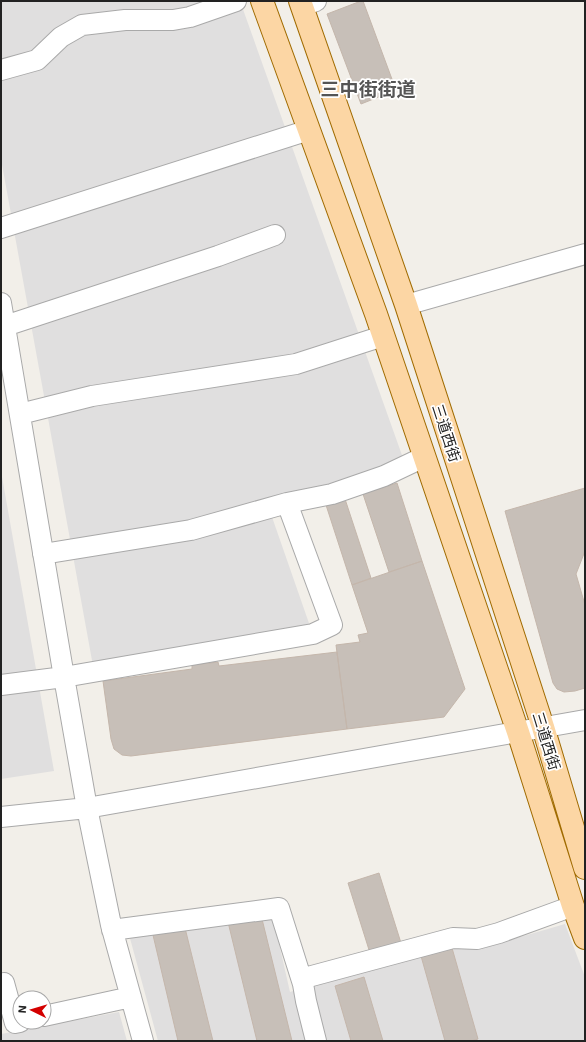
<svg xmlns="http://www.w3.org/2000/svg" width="586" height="1042" font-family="'Exo 2','Noto Sans SC',sans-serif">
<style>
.residential{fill:#e0dfdf}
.building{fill:#c7bfb8;stroke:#c4b6ab}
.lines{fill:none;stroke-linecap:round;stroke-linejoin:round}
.minor-casing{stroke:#a9a9a9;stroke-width:22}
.major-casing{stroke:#a06b00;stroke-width:24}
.minor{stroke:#fff;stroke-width:20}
.major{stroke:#fcd6a4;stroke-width:22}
.labels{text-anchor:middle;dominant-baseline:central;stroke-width:3.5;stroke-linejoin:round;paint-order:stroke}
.street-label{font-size:15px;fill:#222;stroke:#fff}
.district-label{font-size:19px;font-weight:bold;fill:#555;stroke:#fff}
</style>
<rect width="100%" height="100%" fill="#f2efe9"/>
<!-- residential -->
<path class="residential" d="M1 1H240L408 472 272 517 311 629 93 666 1 159Z
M1 471 54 771 1 779Z
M272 913 290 992 431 949 480 946 496 944 565 924 585 977V1041H158L128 931Z
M119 1012 127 1041H1V1034Z"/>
<!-- building -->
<path class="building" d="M361 1H363L396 90 361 104 327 14Z
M397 483 422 561 389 572 363 494Z
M585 488V551L576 574 585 605V688L575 691 564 692 557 689 553 683 505 511Z
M345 499 371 578 352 585 326 505Z
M422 561 465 689 444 717 347 729 336 645 360 642 358 635 368 633 352 585Z
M337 652 347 729 131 756 122 755 114 749 111 739 103 681 192 669V665L218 662 219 666Z
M379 873 401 943 370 953 348 883Z
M261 915 292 1041H257L228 922Z
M185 928 213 1041H178L153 935Z
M452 948 478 1039 471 1041H445L421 956Z
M364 977 383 1041H351L335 986Z"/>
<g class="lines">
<!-- minor casing -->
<g class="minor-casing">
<path id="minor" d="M302 6 316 1
M1 70 37 60 61 37 82 25 125 20H173L190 17 236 1
M1 228 309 130
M1 303 64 677 87 808 111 925 143 1041
M406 305 585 254
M5 326 218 256 275 235
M20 414 92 396 296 364 383 336
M43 554 191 530 287 503 332 494 384 476 424 457
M1 685 64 677 313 634 332 625 287 503
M1 817 87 808 585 720
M112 930 279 908 303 984
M4 983 15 1023 20 1022
M44 1016 131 997
M316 1041 306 1001 303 984 308 977 453 938 477 939 499 933 573 906"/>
</g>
<!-- major casing -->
<g class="major-casing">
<path id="major" d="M262 1 376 314 518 732 573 906 585 938
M300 1 406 305 543 727 585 868"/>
</g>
<!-- minor -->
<use href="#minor" class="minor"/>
<!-- major -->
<use href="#major" class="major"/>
</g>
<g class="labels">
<!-- street labels -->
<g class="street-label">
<text transform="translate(447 433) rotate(72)">三道西街</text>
<text transform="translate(547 741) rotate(73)">三道西街</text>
</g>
<!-- district labels -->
<g class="district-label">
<text x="368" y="88">三中街街道</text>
</g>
</g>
<!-- border -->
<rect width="586" height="1042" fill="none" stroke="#222222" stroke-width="4"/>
<!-- north arrow -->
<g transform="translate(32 1010) rotate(275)"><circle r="19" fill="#ffffff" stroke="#a7a7a7"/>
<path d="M0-3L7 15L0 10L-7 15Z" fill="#d40000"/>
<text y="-6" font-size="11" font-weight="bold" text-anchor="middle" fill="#222222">N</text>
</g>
</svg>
